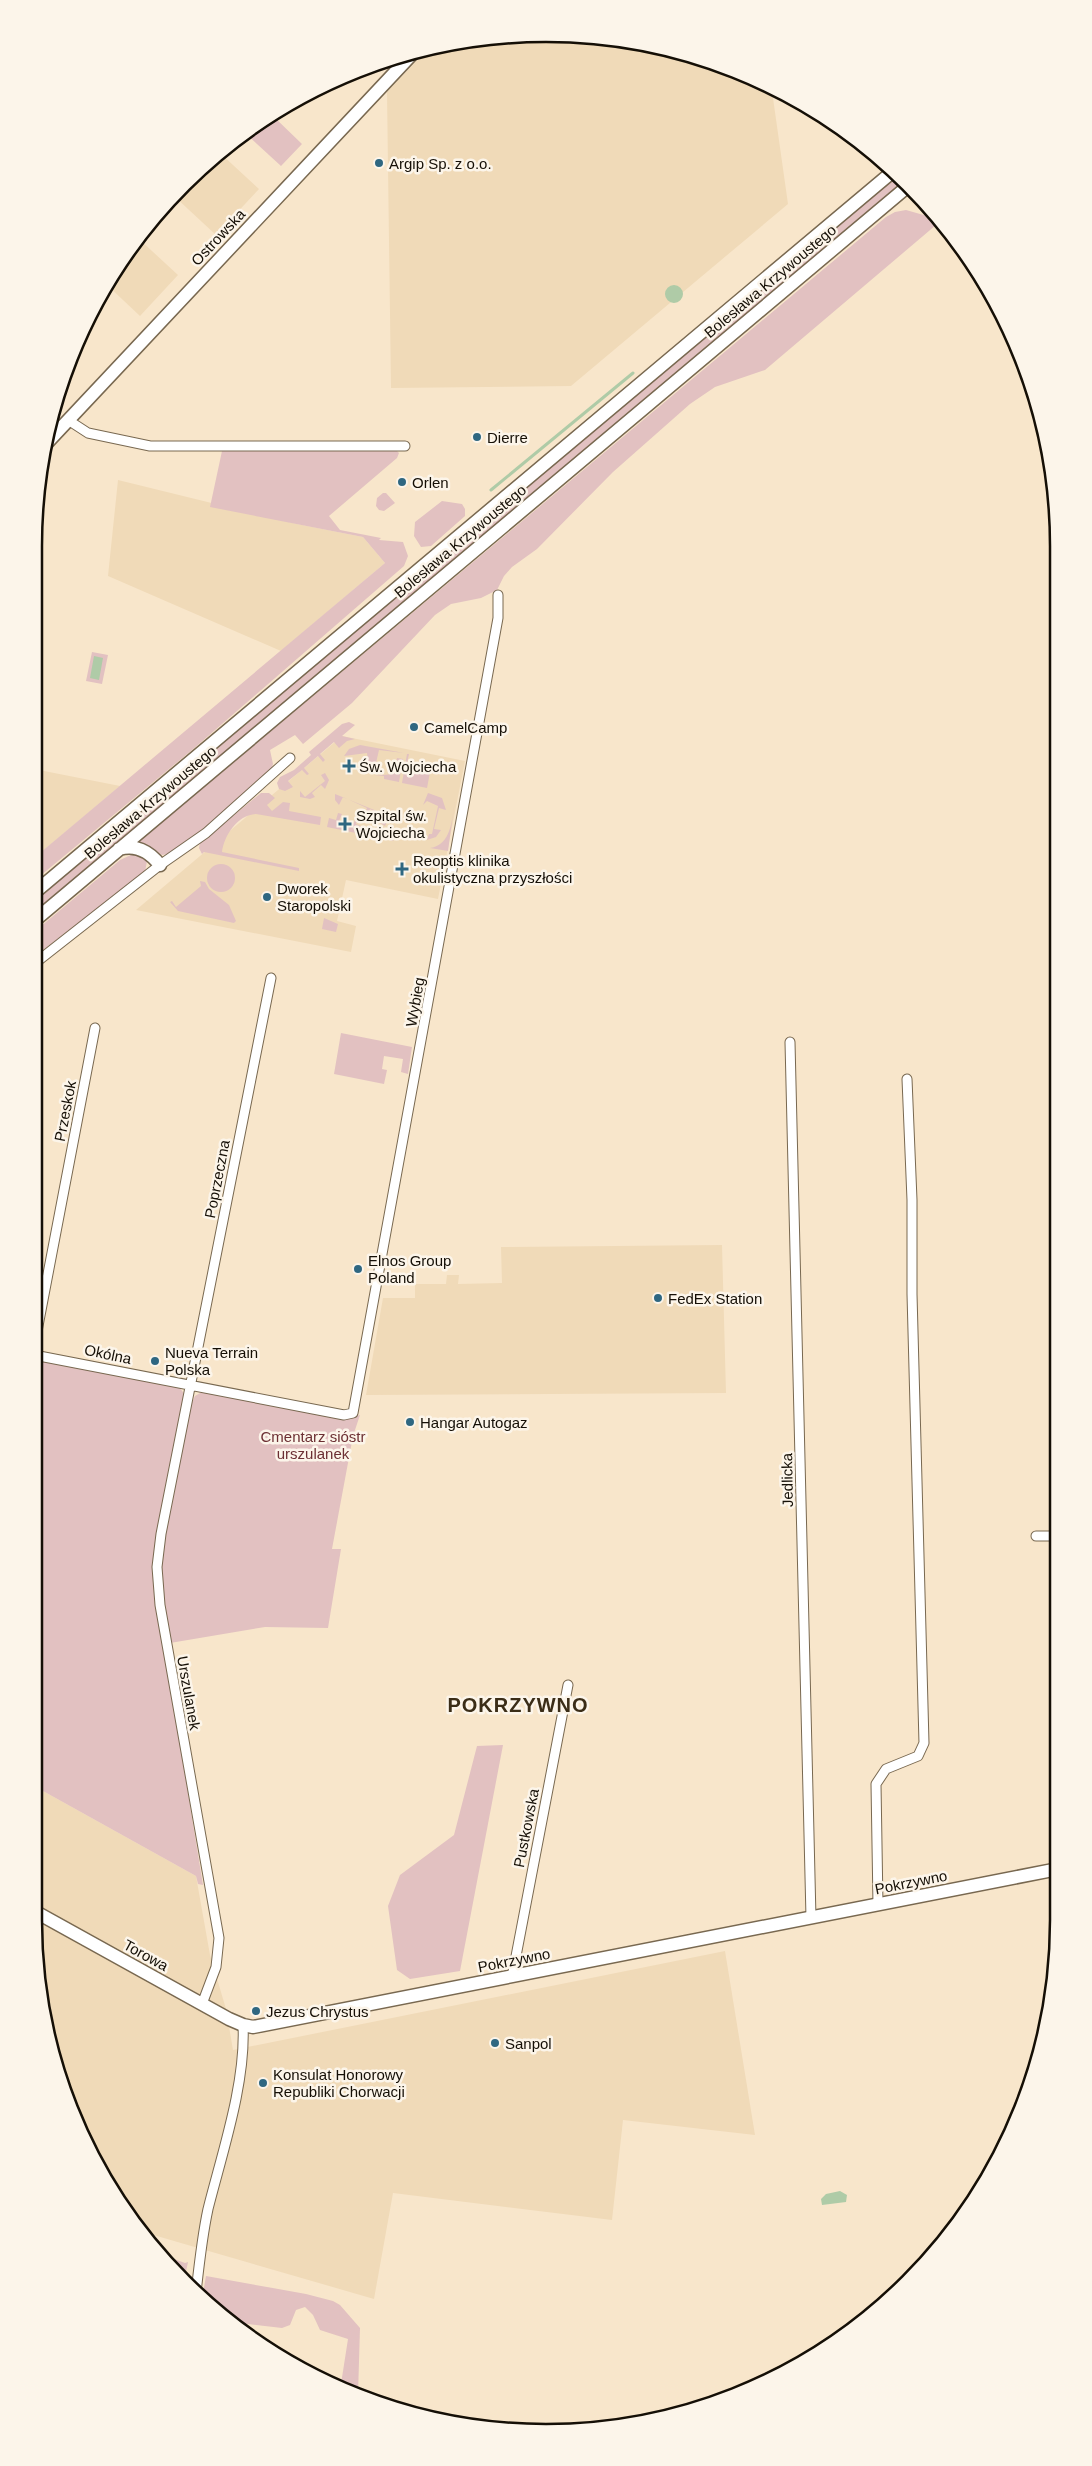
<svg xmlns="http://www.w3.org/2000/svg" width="1092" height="2466" font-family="Helvetica,sans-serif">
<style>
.built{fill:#f0dab8}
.green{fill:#e2c1c1}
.water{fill:#afcba7}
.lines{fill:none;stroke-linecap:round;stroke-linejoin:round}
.stream{stroke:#afcba7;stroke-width:3}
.street-casing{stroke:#786850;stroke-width:11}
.secondary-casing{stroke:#786850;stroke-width:15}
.street{stroke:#fff;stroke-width:9}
.secondary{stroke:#fff;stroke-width:12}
.poi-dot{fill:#2f6781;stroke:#fcf5ea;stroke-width:2}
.labels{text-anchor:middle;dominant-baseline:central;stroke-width:5;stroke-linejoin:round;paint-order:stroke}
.poi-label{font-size:15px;fill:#150f06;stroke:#fcf5ea;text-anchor:start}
.street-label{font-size:15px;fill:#150f06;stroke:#fcf5ea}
.park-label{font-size:15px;fill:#6c2f33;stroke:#fcf5ea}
.district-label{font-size:20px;font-weight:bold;letter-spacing:1px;fill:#3b2d17;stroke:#fcf5ea}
.rim{fill:none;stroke:#150f06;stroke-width:2.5}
</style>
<rect width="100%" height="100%" fill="#f8e6cb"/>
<!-- built -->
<path class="built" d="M513 35 613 38 711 61 772 91 788 204 571 386 391 388 387 92 428 49Z
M220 153 259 189 216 235 174 196Z
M139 239 178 275 140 316 106 284Z
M118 480 297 524 363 537 385 563 281 651 108 576Z
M342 736 465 761 438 899 346 880 337 921 356 926 351 952 136 910Z
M34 769 120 786 38 855 34 854Z
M722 1245 726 1393 366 1395 383 1298H415V1284H446L447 1275H459L458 1284 502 1283 501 1247Z
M34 1786 196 1876 210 1955 226 2009 233 2050 725 1951 755 2135 623 2120 612 2220 393 2193 374 2299 143 2232 102 2176 61 2085 44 2020 34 1920Z"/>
<!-- green -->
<path class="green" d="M273 116 302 144 281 166 245 133Z
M895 177 902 183 34 913V901Z
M906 210 934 218 936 225 765 370 715 387 690 404 613 472 537 549 512 567 504 576 497 590 481 598 451 604 435 615 352 703 303 744 295 735 270 750 273 764 271 770 205 828 168 854 162 855 136 844 886 217 895 212Z
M395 449 399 453 397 458 329 516 340 530 381 538 379 540 403 542 408 556 404 566 192 750 34 881V858L385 563 363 537 210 507 222 451Z
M383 493H386L395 503 384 511 379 510 376 506 377 498Z
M442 501 462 504 465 509V516L431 546 421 547 414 536 415 522Z
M92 652 108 655 102 684 86 681Z
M349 722 355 725 342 736 355 739 347 741 339 748 334 742 320 754 325 760 323 762 318 756 304 768 309 774 307 775 302 770 288 781 293 787 285 791 279 789 277 783 280 777 294 770 311 755 309 752 342 724Z
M360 745 404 753 379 750 376 763H368L367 753 344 756 349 749Z
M407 754H409L407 763 431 767 427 788 402 783Z
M397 758 403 759 399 782 384 779V776H374L393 774Z
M325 773 329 780 325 789 321 785 312 793 315 797 310 799 300 797V791L305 797 325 781 321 775Z
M261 793H269L275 798 267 805 272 811 283 802 290 803 289 811 321 817 320 825 256 814C237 815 224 836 222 852L299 868V871L204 852 202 854 199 848 200 843Z
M428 793 442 798 446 810 439 808 434 829 441 830 436 837 427 840 429 834H432L438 806 427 801 423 805Z
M335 794 389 816 385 826 377 821 379 814 370 809 367 816 364 815 367 808 343 797 339 805 335 800Z
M455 800 448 851 430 848C452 845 452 818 455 800Z
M338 813 342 814 339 821 352 827 355 820 357 821 356 824 372 831 374 828 394 841 327 827 329 818 336 820Z
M133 854H140L147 861 145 872 34 957V932L120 860Z
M207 878a14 14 0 1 1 28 0a14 14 0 1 1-28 0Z
M200 881 205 882 209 889 229 905 236 921 234 923 178 911 170 902 172 901 176 907 201 886Z
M324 918 338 924 336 932 322 929Z
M341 1033 412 1047 408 1074 401 1072 403 1059 384 1056 382 1069 387 1070 384 1084 334 1074Z
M34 1355 176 1383 186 1396 155 1546 153 1578 203 1885 198 1884 196 1876 34 1786Z
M202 1392 344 1419 360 1415 353 1436 332 1549H341L328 1628 265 1627 170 1643 161 1572 164 1536 190 1407 195 1396Z
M503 1745 460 1971 410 1979 397 1970 388 1906 400 1875 454 1835 477 1746Z
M174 2259 185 2263 188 2262 184 2281 167 2264Z
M206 2276 306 2294 333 2301 340 2305 360 2328 358 2395 339 2386 341 2384 348 2339 320 2330 313 2315 305 2307 296 2310 290 2325 282 2328 232 2322 202 2299Z"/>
<!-- water -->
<path class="water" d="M665 294a9 9 0 1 1 18 0a9 9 0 1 1-18 0Z
M94 656 103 658 99 680 90 678Z
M840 2191 847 2195 846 2202 822 2205 821 2199 826 2194Z"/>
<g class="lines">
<!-- stream -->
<path class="stream" d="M491 490 633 373"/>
<!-- street casing -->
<g class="street-casing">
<path id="street" d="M68 420 88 433 150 446H405
M34 964 160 865 206 833 290 758
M790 1042 811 1918
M34 1347 95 1028
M34 1355 344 1415 353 1413 498 618V595
M1036 1536H1057
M878 1905 876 1784 886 1769 918 1756 924 1743 912 1294V1200L907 1079
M512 1977 568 1685
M202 2004 216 1967 219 1938 160 1605 157 1567 161 1534 271 978
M196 2293C199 2265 202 2237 208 2209 222 2153 246 2083 243 2025"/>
</g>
<!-- secondary casing -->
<g class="secondary-casing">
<path id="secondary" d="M44 446 415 51
M119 849C135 844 149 851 160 865
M34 893 891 173
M34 921 907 187
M34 1911 229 2019 243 2025 253 2027 1058 1869"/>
</g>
<!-- street -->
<use href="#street" class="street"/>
<!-- secondary -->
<use href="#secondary" class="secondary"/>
</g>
<!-- markers -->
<g class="poi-dot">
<circle cx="379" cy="163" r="5"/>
<circle cx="477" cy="437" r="5"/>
<circle cx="402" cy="482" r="5"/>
<circle cx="414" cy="727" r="5"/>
<path d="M346.5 758.5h5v5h5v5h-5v5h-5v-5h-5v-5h5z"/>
<path d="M342.5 816.5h5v5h5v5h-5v5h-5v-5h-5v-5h5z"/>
<path d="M399.5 861.5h5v5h5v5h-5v5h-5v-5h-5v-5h5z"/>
<circle cx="267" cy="897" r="5"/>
<circle cx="358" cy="1269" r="5"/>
<circle cx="658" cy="1298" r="5"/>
<circle cx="155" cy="1361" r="5"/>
<circle cx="410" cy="1422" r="5"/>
<circle cx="256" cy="2011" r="5"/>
<circle cx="495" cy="2043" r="5"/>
<circle cx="263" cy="2083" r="5"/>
</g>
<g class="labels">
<!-- poi labels -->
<g class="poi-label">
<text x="389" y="163">Argip Sp. z o.o.</text>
<text x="487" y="437">Dierre</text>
<text x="412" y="482">Orlen</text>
<text x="424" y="727">CamelCamp</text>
<text x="359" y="766">Św. Wojciecha</text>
<text x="356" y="815">Szpital św.<tspan x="356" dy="17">Wojciecha</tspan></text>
<text x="413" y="860">Reoptis klinika<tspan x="413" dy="17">okulistyczna przyszłości</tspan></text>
<text x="277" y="888">Dworek<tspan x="277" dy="17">Staropolski</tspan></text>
<text x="368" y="1260">Elnos Group<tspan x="368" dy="17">Poland</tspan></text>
<text x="668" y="1298">FedEx Station</text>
<text x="165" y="1352">Nueva Terrain<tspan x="165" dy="17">Polska</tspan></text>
<text x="420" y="1422">Hangar Autogaz</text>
<text x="266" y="2011">Jezus Chrystus</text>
<text x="505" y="2043">Sanpol</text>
<text x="273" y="2074">Konsulat Honorowy<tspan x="273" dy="17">Republiki Chorwacji</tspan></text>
</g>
<!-- street labels -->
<g class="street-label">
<text transform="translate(218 237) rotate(-47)">Ostrowska</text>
<text transform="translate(770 281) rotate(-40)">Bolesława Krzywoustego</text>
<text transform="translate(460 541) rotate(-40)">Bolesława Krzywoustego</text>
<text transform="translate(150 802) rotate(-40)">Bolesława Krzywoustego</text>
<text transform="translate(415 1002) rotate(-80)">Wybieg</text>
<text transform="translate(65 1111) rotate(-79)">Przeskok</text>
<text transform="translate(217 1179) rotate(-79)">Poprzeczna</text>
<text transform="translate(108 1354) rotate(12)">Okólna</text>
<text transform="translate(787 1480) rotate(-91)">Jedlicka</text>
<text transform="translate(189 1693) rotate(80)">Urszulanek</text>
<text transform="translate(526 1828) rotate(-79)">Pustkowska</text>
<text transform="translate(911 1882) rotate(-11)">Pokrzywno</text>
<text transform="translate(146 1955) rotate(29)">Torowa</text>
<text transform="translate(514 1960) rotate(-11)">Pokrzywno</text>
</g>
<!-- park labels -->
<g class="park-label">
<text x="313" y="1436">Cmentarz sióstr<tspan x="313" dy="17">urszulanek</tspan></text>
</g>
<!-- district labels -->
<g class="district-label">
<text x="518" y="1705">POKRZYWNO</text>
</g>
</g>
<!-- crop -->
<path d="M0 0H1092V2466H0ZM546 42H546A504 504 0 0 1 1050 546V1920A504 504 0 0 1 546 2424H546A504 504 0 0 1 42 1920V546A504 504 0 0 1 546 42Z" fill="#fcf5ea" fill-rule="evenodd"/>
<path class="rim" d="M546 42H546A504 504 0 0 1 1050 546V1920A504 504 0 0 1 546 2424H546A504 504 0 0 1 42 1920V546A504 504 0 0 1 546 42Z"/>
</svg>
